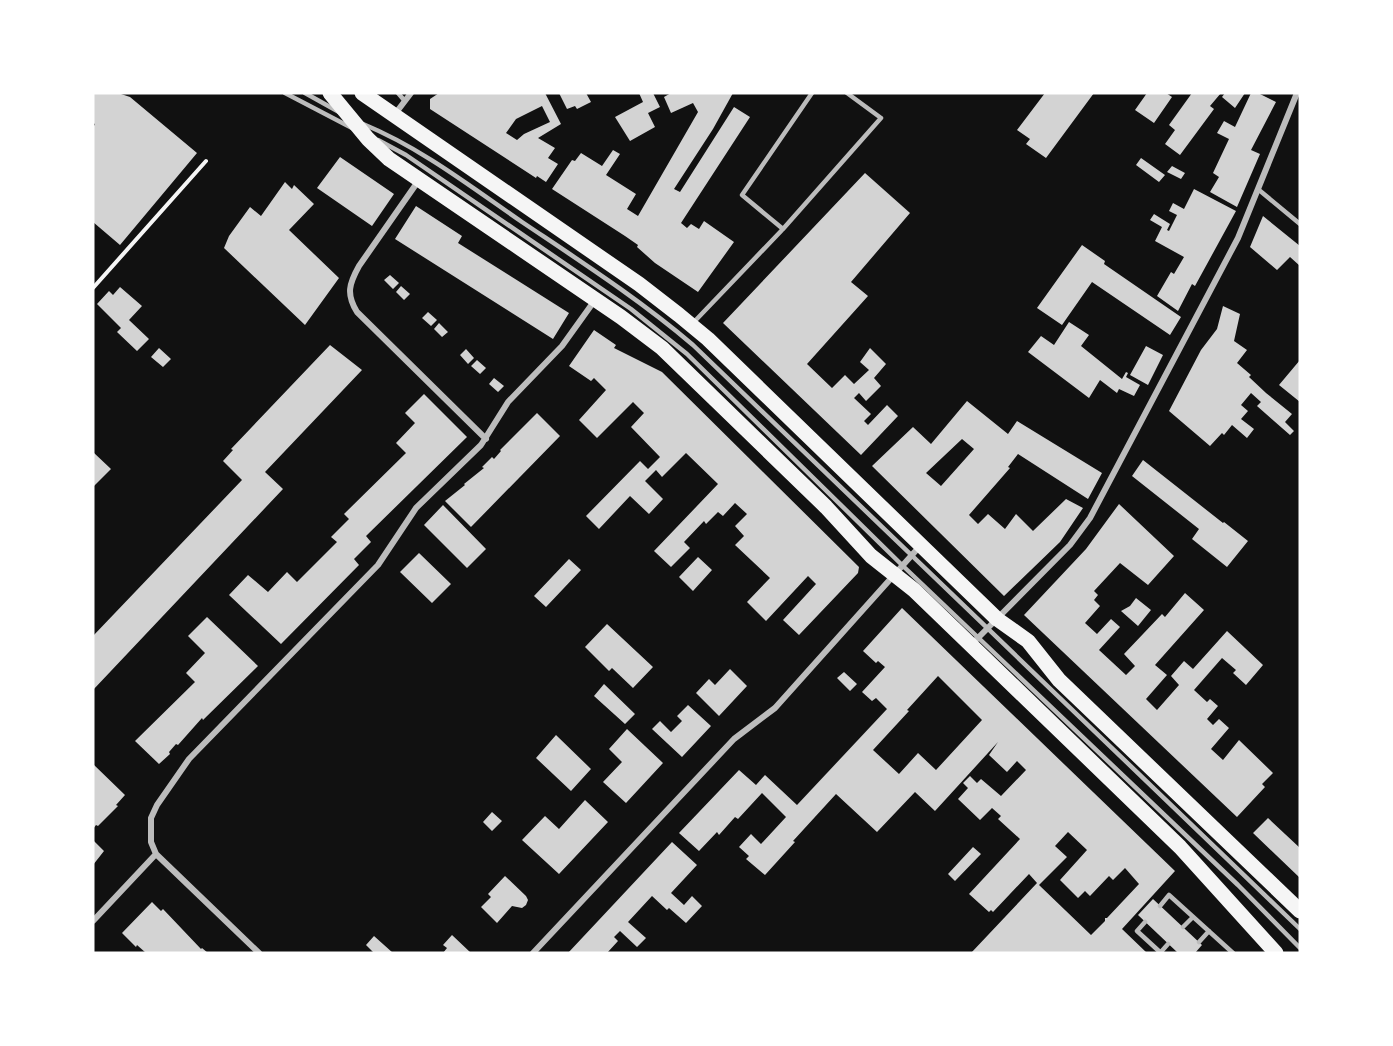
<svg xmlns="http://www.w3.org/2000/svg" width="1393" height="1046" font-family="Overpass,sans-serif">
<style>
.building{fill:#d3d3d3;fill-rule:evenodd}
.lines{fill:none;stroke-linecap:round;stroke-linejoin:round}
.path{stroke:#f5f5f5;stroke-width:4}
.service{stroke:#bcbcbc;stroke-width:4.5}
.minor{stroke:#bcbcbc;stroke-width:6}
.primary{stroke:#f5f5f5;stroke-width:15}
</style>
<rect width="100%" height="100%" fill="#111"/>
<!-- building -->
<path class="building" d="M93 93H118L130 97 197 153 120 245 93 222V128L95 124 93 123Z
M439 93H545L561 124 538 138 555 148 548 158 558 164 546 182 537 176 536 178 430 109V99ZM542 106 550 122 524 134 517 140 506 133 516 119Z
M559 93H586L591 102 577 109 575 106 567 109Z
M639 93H653L660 107 648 113 655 127 630 141 615 117 643 102Z
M671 93H733L713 129 674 189 680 192 734 107 750 117 681 223 687 228 691 224 699 229 704 221 734 242 698 292 655 263 637 247 638 245 625 236 552 189 572 160 575 161 581 153 602 166 613 150 620 154 606 175 636 194 627 209 638 216 698 112 693 103 671 113 664 97Z
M1045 93H1094L1046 158 1026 144 1030 139 1017 130Z
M1147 93H1166L1172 97 1154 123 1135 110Z
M1192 93H1221L1210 106 1214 109 1180 155 1165 144 1175 130 1169 125Z
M1225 93H1245L1235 108 1222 97Z
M1251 93H1258L1276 102 1251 150 1260 154 1237 207 1210 192 1219 177 1213 173 1229 139 1217 133 1224 121 1235 127Z
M340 157 394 194 372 226 317 188Z
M1141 158 1165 175 1159 182 1136 165Z
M1172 166 1185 173 1181 179 1167 172Z
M865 173 910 213 851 282 868 296 807 364 832 388 845 375 854 384 869 370 860 362 870 348 886 364 874 378 881 386 866 401 859 393 854 398 871 414 864 421 868 425 887 405 898 416 861 455 723 323Z
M285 182 292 189 294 185 314 204 289 230 339 278 305 325 224 248 229 236 250 207 261 216Z
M1194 189 1236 211 1195 286 1192 284 1178 311 1157 296 1171 272 1174 274 1184 257 1155 241 1162 227 1150 220 1154 214 1170 224 1167 230 1169 231 1177 215 1169 211 1173 203 1184 209Z
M416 206 462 236 458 243 569 313 553 339 395 239Z
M1263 216 1300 246V266L1290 257 1277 270 1250 247Z
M1082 245 1105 261 1104 264 1181 317 1170 335 1092 282 1062 325 1037 308Z
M390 275 399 283 393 289 384 280Z
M401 286 410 294 404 300 396 292Z
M120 287 142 306 129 320 149 339 137 351 117 332 121 328 97 304 109 291 113 295Z
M1223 306 1240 314 1234 341 1247 350 1237 363 1251 375 1249 377 1266 393 1292 414 1285 422 1294 431 1290 435 1257 406 1261 402 1251 393 1241 405 1248 411 1241 419 1254 429 1247 438 1232 425 1224 435 1222 433 1210 446 1169 411 1201 350 1217 329Z
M428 312 437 320 431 326 422 318Z
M1069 322 1089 335 1081 346 1122 379 1126 372 1128 373 1126 377 1140 385 1134 396 1119 389 1117 393 1100 380 1089 398 1028 352 1041 336 1054 345Z
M439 323 448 332 442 337 434 329Z
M594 330 616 345 614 348 662 372 859 567 858 573 799 635 783 620 816 584 808 576 766 621 747 602 770 578 735 545 744 536 735 526 747 514 735 503 723 516 718 512 706 524 704 521 684 542 690 548 671 567 654 551 718 484 686 453 662 477 656 470 645 481 663 499 649 514 630 496 599 529 586 516 640 461 648 469 660 457 631 427 644 413 633 402 597 438 579 420 606 390 594 378 591 381 569 366Z
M330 345 362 370 265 472 283 489 93 690V636L242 480 223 461 233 450 231 449Z
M1146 346 1163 355 1148 385 1130 375Z
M159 348 171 359 163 367 151 357Z
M466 349 474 358 468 364 460 355Z
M477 360 486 368 480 374 471 366Z
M1300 360V402L1279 385Z
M494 378 504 386 498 392 489 384Z
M424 394 467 437 366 536 371 542 354 559 359 565 281 644 229 595 248 575 268 592 287 572 297 582 337 542 331 537 349 519 344 514 406 453 396 443 415 423 405 413Z
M967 401 1008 434 1017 421 1102 473 1088 499 1018 454 1008 467 1010 468 969 515 978 524 988 514 1005 529 1016 514 1033 531 1066 499 1083 508 1060 542 1004 596 872 466 913 427 931 444ZM962 439 974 449 941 486 926 473Z
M537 413 560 436 471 527 445 501 465 485 464 484 484 468 482 467 492 457 494 459 501 451 500 450Z
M93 452 111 469 93 487Z
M1143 460 1223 523 1224 522 1248 541 1227 567 1192 539 1199 529 1132 476Z
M1119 504 1174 556 1148 585 1120 563 1094 591 1098 595 1094 600 1100 606 1085 623 1097 634 1111 619 1120 627 1099 650 1126 675 1135 666 1124 654 1162 614 1165 617 1185 593 1204 610 1155 665 1167 675 1146 699 1157 710 1179 685 1171 676 1184 661 1193 669 1227 631 1263 665 1246 685 1233 673 1236 670 1222 658 1194 690 1207 702 1210 699 1218 706 1207 719 1213 725 1219 719 1229 728 1211 749 1223 760 1239 740 1273 773 1262 784 1265 787 1237 817 1024 615 1086 549Z
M443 505 486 549 467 568 424 525Z
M419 553 451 584 432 603 400 572Z
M698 557 712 570 693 591 679 577Z
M569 559 581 570 546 607 534 596Z
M1136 598 1151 610 1138 626 1121 611 1130 606Z
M902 608 1175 871 1122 929 1147 953H971L1037 883 1029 874 993 912 991 910 989 912 969 894 1020 839 998 819 1001 816 992 808 980 820 958 799 968 788 963 783 970 776 977 783 981 779 1001 796 1026 770 1017 761 1007 772 989 755 998 742 935 811 915 792 877 832 836 794 793 841 795 842 765 875 746 859 749 856 739 847 751 834 761 844 786 817 762 793 738 819 735 817 719 835 717 832 699 851 679 833 739 770 756 785 765 775 797 805 887 709 876 698 872 701 862 692 885 667 878 661 876 663 863 651ZM938 676 982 720 936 770 918 753 899 774 873 750 909 711 907 710ZM1068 832 1087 850 1060 880 1078 898 1085 891 1090 896 1109 876 1113 880 1125 868 1139 884 1107 918H1105V921L1091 935 1039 885 1067 857 1055 846Z
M207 617 258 666 203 720 202 718 178 745 176 744 169 752 170 754 159 764 135 741 195 682 186 673 205 653 188 636Z
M607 624 653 667 633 688 612 668 609 671 585 647Z
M730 669 747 686 719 716 696 693 709 679 715 685Z
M844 672 857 684 850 691 837 678Z
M604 684 635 714 625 724 594 696Z
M688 705 711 726 682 757 652 729 660 721 671 732 682 721 677 716Z
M627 729 663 763 626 803 603 782 622 762 609 749Z
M556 735 591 769 571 791 536 758Z
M93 764 125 795 116 805 118 806 98 826 96 825 93 829Z
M585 800 608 822 559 874 522 840 545 816 559 829Z
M492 812 502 821 492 831 483 822Z
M1268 818 1300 848V878L1253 833Z
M93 840 104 851 93 865Z
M672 842 697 865 671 893 684 905 692 896 702 906 686 923 669 908 667 910 652 896 628 922 646 938 637 947 620 931 614 937 618 941 607 953H568Z
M973 847 981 854 955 881 948 874Z
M505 876 526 896 528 900 526 905 522 908 512 906 497 923 481 907 491 897 488 894Z
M1153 899 1202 945 1195 953H1178L1138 915Z
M152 902 161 911 163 909 201 949 202 948 208 953H146L137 945 136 947 122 933Z
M452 935 471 953H443L447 948 443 945Z
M374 936 393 953H374L366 945Z"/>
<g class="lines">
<!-- path -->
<path class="path" d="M93 288 206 161"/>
<!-- service -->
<path class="service" d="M285 93 352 128
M305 93 339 112
M398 93 404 100
M363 124C421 148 470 186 522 222 580 261 639 299 693 345L1300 929
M378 140 406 155 631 309 687 354 903 566 1238 885 1300 948
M1259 190 1300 224
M783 229 742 195 812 93
M693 323 783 229 881 118 847 93
M1160 906 1169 895 1233 953
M1145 922 1137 931 1161 953
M1183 927 1193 917
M1199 942 1209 931
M1160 953 1168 944"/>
<!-- minor -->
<path class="minor" d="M395 114 411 93
M419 180 359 266C349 284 346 294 357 312L486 439
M971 645 1070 545 1090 518 1238 238 1297 93
M156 854 259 953
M93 921 156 854 151 842V818L157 805 189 759 378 565 416 508 481 445 508 402 562 346 595 300
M533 953 734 739 775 708 920 546"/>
<!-- primary -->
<path class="primary" d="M330 93 368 139 389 159 621 317 662 348 826 507 871 556 914 590 1180 847 1276 953
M362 93 639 284 679 315 708 339 997 619 1028 641 1059 680 1300 911"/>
</g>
<!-- border -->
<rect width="1393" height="1046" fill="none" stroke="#ffffff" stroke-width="189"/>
</svg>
